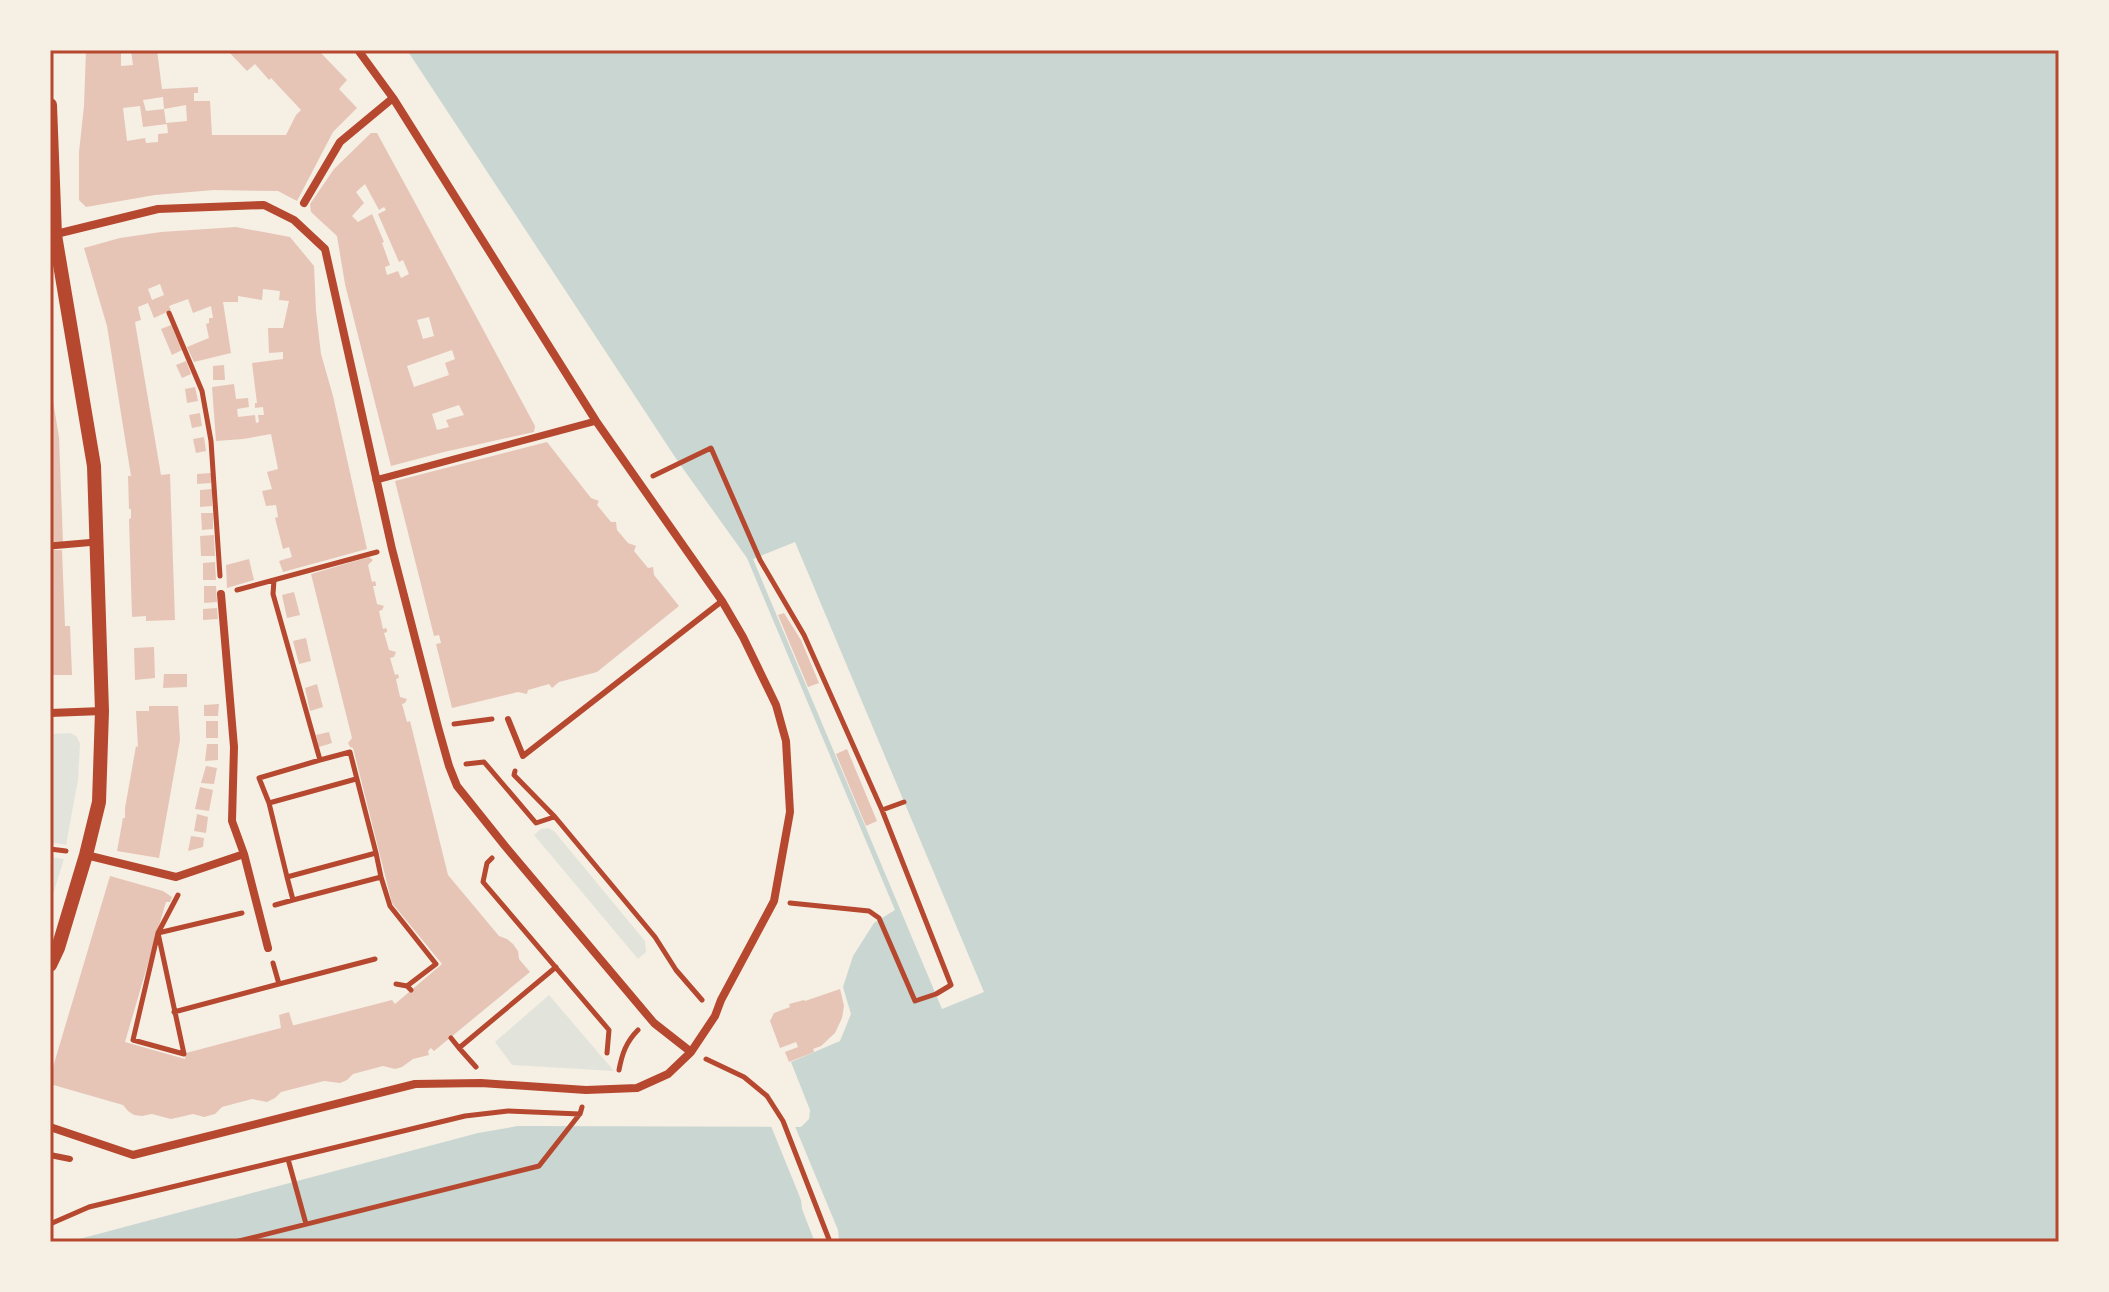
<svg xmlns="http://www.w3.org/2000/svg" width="2109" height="1292" font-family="Inter,sans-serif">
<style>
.green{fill:#e2e4dc}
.water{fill:#c9d6d2}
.pier{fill:#f6efe4}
.building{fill:#e6c5b7;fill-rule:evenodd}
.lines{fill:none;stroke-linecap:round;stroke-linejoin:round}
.path{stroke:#b5482f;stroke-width:5}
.service{stroke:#b5482f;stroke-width:6}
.pedestrian{stroke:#b5482f;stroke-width:7}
.minor{stroke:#b5482f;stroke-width:8}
.tertiary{stroke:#b5482f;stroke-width:14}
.neatline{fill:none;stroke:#b5482f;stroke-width:3}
</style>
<rect width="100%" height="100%" fill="#f6efe4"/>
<!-- green -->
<path class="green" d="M70 733 76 736 80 743 78 780 66 845 50 842V734Z
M548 828 554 831 645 941 646 952 638 959 534 835 541 829Z
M51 857 64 859 50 904Z
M549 995 614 1071 512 1065 495 1042Z"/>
<!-- water -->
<path class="water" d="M407 50H2059V1242H68L478 1133 518 1126 801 1127 809 1119 810 1110 791 1062 840 1041 851 1014 843 987 853 956 874 923 895 910 747 558 679 463Z"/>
<!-- pier -->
<path class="pier" d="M795 542 984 992 942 1009 753 559Z
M776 1124H794L838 1230 839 1239 847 1242H816L814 1240 802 1209 801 1200 771 1126Z"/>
<!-- building -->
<path class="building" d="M86 50H121V66L133 65 131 50H157L162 89 198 87V93H194V101H210L212 135H286L296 115 301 110 271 78 269 80 255 64 247 71 227 50H318L347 80 339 89 357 108 333 132 297 201 278 191 214 190 155 195 86 207 79 200V152L84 106ZM163 97 164 109 186 105 187 121 166 123 164 109 146 111 143 100ZM140 106 143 127 167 124 168 133 158 134V142L146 143 145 138 127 141 123 108Z
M371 133H377L413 199 535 426 534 432 444 452 391 466 345 284 337 236 311 212 310 204 334 169ZM365 184 379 210 384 207 386 210 378 214 399 262 403 260 409 274 401 278 398 271 387 275 385 267 390 265 382 243 384 242 372 214 358 222 352 216 364 203 356 192ZM429 317 434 336 423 339 417 320ZM452 350 455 359 445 363 449 375 414 387 407 366ZM459 405 464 415 446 420 449 427 437 430 432 414Z
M236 227 290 237 314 266 316 311 321 354 333 396 367 549 283 572 279 561 292 557 289 547 283 549 275 518 278 517 276 505 266 506 262 491 272 489 267 472 278 469 271 434 243 439 216 441 212 387 234 384 236 399 248 398 249 407 237 409 238 417 255 415 256 423 259 422 258 415H264L263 407 255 408V403H257L252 363 283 359V352L269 353 268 328H283L289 301 279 300 280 291 263 289 262 300 238 296V302H223L231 353 194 362 187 347 209 338 206 324 209 323V318H213L211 306 193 313 188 299 169 306 171 310 154 318 148 303 138 307 141 320 135 322 161 475 170 474 175 620 146 621V616L132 617 129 519 131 518V509H129L128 476H131L107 326 84 248 120 238 161 232ZM160 284 164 295 152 300 148 289Z
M171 325 182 350 172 355 161 329Z
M186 361 191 374 182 378 176 365Z
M224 365 225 380H213V366Z
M195 387 198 401 187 403 185 389Z
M52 395 59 437 63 543 50 544V396Z
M200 413 202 426 192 428 189 415Z
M204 437 206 451 196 453 193 439Z
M547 442 591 498 599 501 597 505 611 522H616L617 530 628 543 636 546 634 551 648 568 653 567 654 575 679 606 597 672 559 682 552 688 549 684 528 690 527 694 518 692 452 708 436 644 441 643 439 635 434 636 395 481Z
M211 473V483L197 484V474Z
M212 489V506L200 507V490Z
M201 513H213V529L202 530Z
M214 535 215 556H201L200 536Z
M50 550H62L65 626H70L72 675H50Z
M369 557 373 560 368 565 372 582 375 581 376 584V586H373L377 604 384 606 382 610 379 611 383 629 386 628 387 630V632L384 633 389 650 396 652 394 657 390 658 395 675 398 674 399 678 396 679 400 697 407 699 405 703 402 704 407 722 410 721 448 875 499 936 507 939 513 944 518 951 519 959 530 972 434 1051 431 1048 428 1051 429 1055 413 1059 402 1067 395 1069 383 1066 353 1074 347 1080 340 1083 324 1081 281 1092 275 1098 267 1102 252 1099 222 1107 215 1114 204 1117 193 1114 171 1119 152 1114 142 1116 134 1115 128 1111 123 1105 50 1084V1077L110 876 163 891 172 897 170 902H166L125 1042 185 1059 186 1053 281 1028 279 1015 289 1012 293 1025H295L392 1000 395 1004 442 964 392 903 353 748 350 747 348 743 352 738 311 574Z
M249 559 254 580 227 588 226 565Z
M215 562 216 580H203V563Z
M204 586H216L217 602 204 603Z
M294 592 300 615 287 618 282 595Z
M217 608 218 619 203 620V609Z
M784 613 801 640 819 683 808 687 778 615Z
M306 638 311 661 299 664 293 641Z
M154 647 155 678 135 680 134 648Z
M164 674H187V687L163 688Z
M317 684 323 707 310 711 305 688Z
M219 704 218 716H204V705Z
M149 706H178L180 740 159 858 117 851 123 818H125V808L136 746 138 747 136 711H149Z
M206 721H218V738H206Z
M329 732 332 743 319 747 316 735Z
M207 744H218V760L205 761Z
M847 749 877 821 866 826 836 754Z
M206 766 217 768 214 784 201 783Z
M200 787 213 790 209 811 195 809Z
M197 814 208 817 206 833 194 831Z
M191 836 204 838 203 847 188 851Z
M840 989 844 1006 842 1018 835 1033 821 1046 813 1049 814 1052 789 1062 785 1052 798 1047 796 1042 780 1048 770 1021 774 1013 790 1007 789 1004 804 1000 805 1001Z"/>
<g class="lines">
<!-- path -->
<path class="path" d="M169 313 202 391 211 441 220 576
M653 476 711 448 760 560 804 635 882 810 951 985 936 994 915 1001 879 918 869 911 790 903
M274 580 273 594 320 760 350 752 376 853 287 877 269 803 356 779
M237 590 377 552
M454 724 492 719
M466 764 484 762 536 823 554 817
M515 771 514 775 555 817 655 937 676 970 702 1000
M269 803 259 778 320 760
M882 810 904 802
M50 849 66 851
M492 858 487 863 483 882 609 1030 607 1053
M287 877 293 900 381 877 376 853
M381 877 390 906 436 964 407 986
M178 895 158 933 133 1040 184 1054 158 933 242 913
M275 905 293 900
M279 984 375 959
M396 984 407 986 411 990
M174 1012 279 984 273 963
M451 1038 459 1048
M706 1059 744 1077 767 1096 783 1121 830 1242
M476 1067 459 1048 556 967
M619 1070C622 1054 626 1042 638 1030
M288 1159 306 1224
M50 1224 89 1207 465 1116 508 1111 580 1114 582 1107
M235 1242 539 1166 579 1115"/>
<!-- service -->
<path class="service" d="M508 719 523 756 722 601
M50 1155 70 1159"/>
<!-- pedestrian -->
<path class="pedestrian" d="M376 480 596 421
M50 546 96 542"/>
<!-- minor -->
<path class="minor" d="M304 203 340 142 393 98
M52 235 158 209 264 205 294 220 325 249 392 549 438 727 449 766 457 786 505 846 654 1023 691 1052
M221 594 234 747 232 821 244 854 268 948
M50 713 102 711
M86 855 176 877 244 854
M50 1127 133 1155 415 1084 481 1083 586 1090 637 1088 668 1074 691 1052 715 1016 721 1000 774 901 790 812 786 741 776 705 743 637 722 601 596 421 393 98 358 50"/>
<!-- tertiary -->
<path class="tertiary" d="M50 105 55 235 94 466 102 711 99 802 86 855 58 948 50 965"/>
</g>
<!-- border -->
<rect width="2109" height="1292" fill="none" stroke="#f6efe4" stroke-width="104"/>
<rect x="52" y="52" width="2005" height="1188" class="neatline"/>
</svg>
